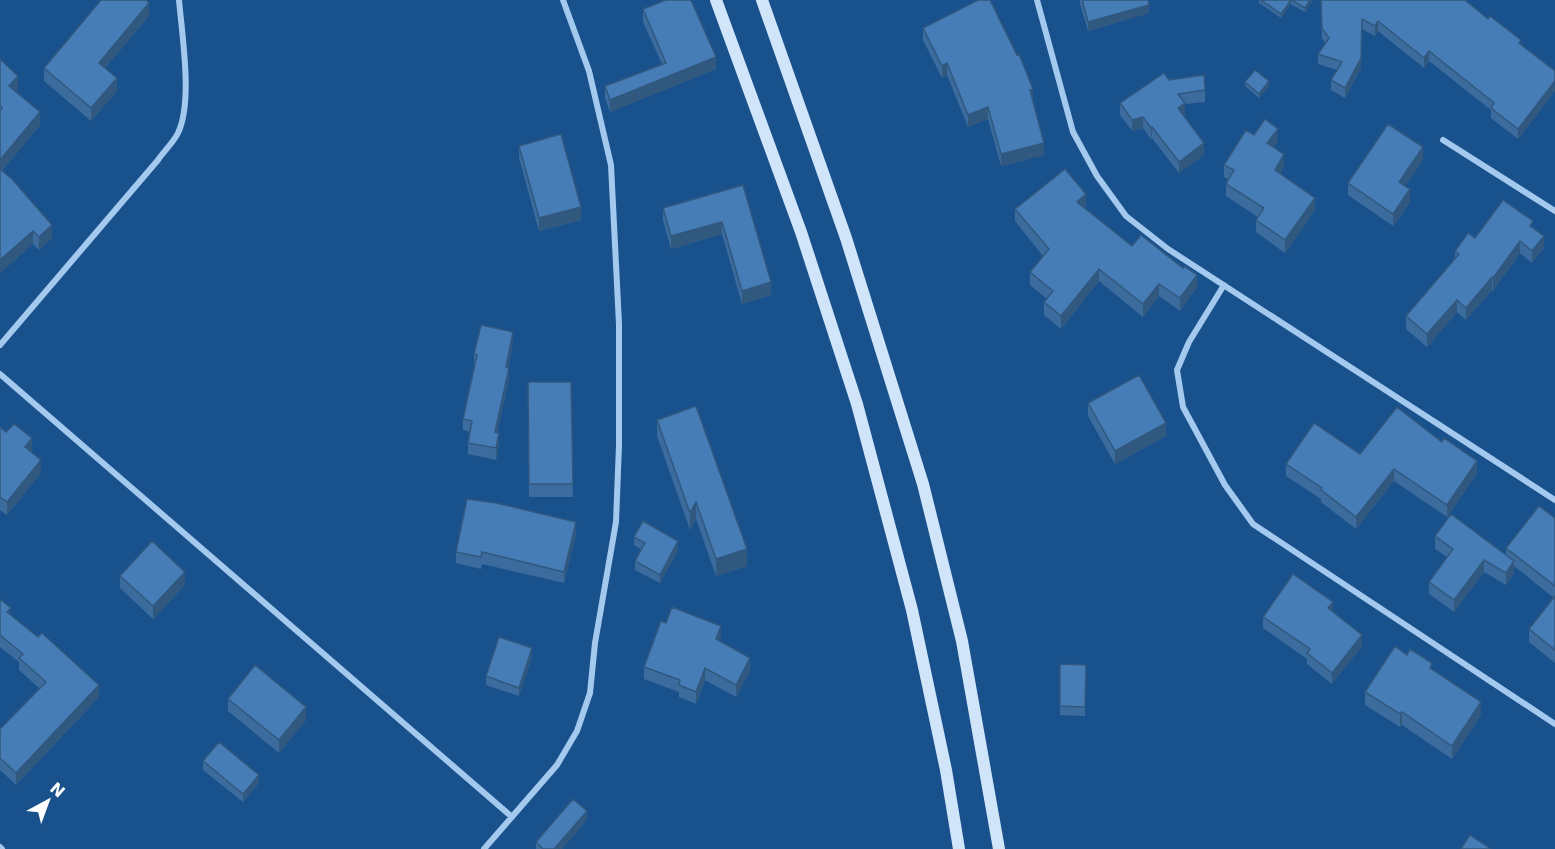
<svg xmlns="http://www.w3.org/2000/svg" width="1555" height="849" font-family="'DejaVu Sans',sans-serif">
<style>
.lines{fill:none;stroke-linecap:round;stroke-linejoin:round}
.street{stroke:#a4c9ee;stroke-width:6}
.secondary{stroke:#d1e5fa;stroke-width:12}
.wall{fill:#3c6c9d}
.shaded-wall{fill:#31587f}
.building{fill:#467db6;stroke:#31587f;stroke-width:1.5}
</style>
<rect width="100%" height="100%" fill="#19518c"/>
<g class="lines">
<!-- street -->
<path class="street" d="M1037 0 1073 132 1097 176 1126 216 1168 249 1555 500
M1443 140 1555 211
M1224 285 1189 342 1177 370 1183 407 1225 485 1253 524 1555 724
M0 345 158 160C164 151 173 143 178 133 193 102 182 35 179 0
M0 374 512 817
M0 847 2 849
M484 849 557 765 577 731 590 693 595 643 616 522 619 445V324L611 165 589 71 563 0"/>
<!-- secondary -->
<path class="secondary" d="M716 0 801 232 857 404 912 610 946 770 959 849
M762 0 846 238 923 484 962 641 999 849"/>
</g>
<!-- wall -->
<path class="wall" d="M1080 0H1148L1149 13 1088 31 1080 4Z
M1259 0H1313L1305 12 1291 4 1281 18 1259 3Z
M1321 0 1488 19 1555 71V91L1518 139 1491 118V110L1429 61 1424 68 1378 31 1375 36 1362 29 1361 68 1345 98 1331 90V80L1337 70 1318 64V54L1325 43 1322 38Z
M643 9 716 69 610 112 605 98V86L662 64 643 22Z
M149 16 105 68 117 91 91 121 44 81V68Z
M923 28 1033 101 1044 155 1001 166 988 119 968 127 947 75 942 78 923 40Z
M0 59 18 89 15 92 40 125 2 171 52 238 39 250 33 244 0 273Z
M1169 80 1205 90V102L1185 104V114L1184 116 1204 155 1179 173 1152 138 1151 139 1143 128 1132 131 1120 115V103Z
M1245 82 1269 86 1259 98 1245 86Z
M1254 135 1278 141 1273 147 1284 167 1280 173 1315 210 1285 253 1256 232V220L1258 217 1226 196V184L1228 179 1224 177V165Z
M519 146 581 220 539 231 519 158Z
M1423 160 1405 186 1410 202 1393 226 1348 195V183Z
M743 185 771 295 742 304 722 234 671 249 663 220V208Z
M1086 207 1085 208 1132 246 1197 287 1180 311 1159 296 1143 317 1099 281 1061 329 1044 315V302L1047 299 1030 285V272L1043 256 1015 221V209Z
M1533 228 1544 248 1532 263 1520 253 1493 291 1492 290 1466 320 1457 312 1427 347 1406 329V316L1455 259V251L1475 238Z
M513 343 508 367 509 379 497 433 499 444 496 460 468 454V443L470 432 463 430V419L474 366V354Z
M528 382H571L573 497H529Z
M1088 403 1166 436 1115 464 1088 416Z
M657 420 747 566 716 576 696 519 690 530 657 436Z
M0 427 32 451 31 452 41 473 7 515 0 510Z
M1360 454 1477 473 1447 517 1394 481 1356 529 1321 502V499L1286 476V464Z
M1555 518V663L1529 642V629L1554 598 1514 566V573L1506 585 1484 572 1454 612 1429 594V582L1447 557 1435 549V536L1506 555V548Z
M576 534 564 583 482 564 481 569 456 563V552Z
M634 537 678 550 660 583 635 570V561L642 550 634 545Z
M120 576 185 585 153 619 120 588Z
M0 599 11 615 99 697 16 785 0 770V729L40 689 19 670V662L0 647Z
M1333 612 1362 646 1332 684 1307 664V659L1263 628V617Z
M721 638 719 641 750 671 736 697 705 680 696 704 679 697V692L644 679V667Z
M1407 655 1432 669 1481 715 1452 759 1402 725 1400 727 1365 705V692Z
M532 657 519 696 486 685V676Z
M1060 664 1086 665 1085 716 1060 715Z
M228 699 306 720 279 753 228 711Z
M203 761 259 783 243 802 203 770Z
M587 820 562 849H536V842Z"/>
<!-- shaded-wall -->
<path class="shaded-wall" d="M1291 0V4L1281 18V14Z
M1310 0H1313L1305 12V8Z
M149 3V16L99 75V63Z
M1149 5V13L1088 31V22Z
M1362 19 1361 68 1345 98V88Z
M1378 21V31L1375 36V26Z
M1429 51V61L1424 68V58Z
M716 57V69L610 112V100Z
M947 63V75L942 78V66Z
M18 76V89L9 99V86Z
M117 78V91L91 121V108Z
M1269 81V86L1259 98V94Z
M1555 81V91L1518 139V129Z
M1033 89V101L1030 90Z
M1185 103V114L1178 120V108Z
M988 107V119L968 127V115Z
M40 112V125L0 173V160Z
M1143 117V128L1132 131V120Z
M1152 127V138L1151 139V128Z
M1278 129V141L1267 155V143Z
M1044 143V155L1001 166V154Z
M1204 143V155L1179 173V162Z
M1423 147V160L1399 195V182Z
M1284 154V167L1275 182V170Z
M1410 189V202L1393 226V214Z
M1086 194V207L1077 214V202Z
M1315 198V210L1285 253V240Z
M581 207V220L539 231V218Z
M722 222V234L671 249V236Z
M52 225V238L39 250V237Z
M33 231V244L0 273V260Z
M1544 236V248L1532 263V251Z
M1520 241V253L1493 291V278Z
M1099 269V281L1061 329V316Z
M1197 275V287L1180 311V298Z
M1492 277V290L1466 320V308Z
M771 282V295L742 304V291Z
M1159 284V296L1143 317V304Z
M1457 300V312L1427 347V334Z
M513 332V343L506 378V367Z
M509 368V379L495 443V432Z
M1166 423V436L1115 464V451Z
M499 433V444L496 460V448Z
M32 438V451L25 460V447Z
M41 460V473L7 515V502Z
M1477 461V473L1447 517V505Z
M1394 469V481L1356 529V517Z
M696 502V519L690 530V513Z
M576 522V534L564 583V572Z
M678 541V550L660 583V575Z
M747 549V566L716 576V559Z
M1484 560V572L1454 612V600Z
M1514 561V573L1506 585V573Z
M185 572V585L153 619V606Z
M1333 602V614L1328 608Z
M721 626V638L716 652V639Z
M1362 635V646L1332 684V673Z
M532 648V657L519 696V688Z
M750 658V671L736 697V685Z
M705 668V680L696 704V692Z
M99 685V697L16 785V773Z
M1481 702V715L1452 759V746Z
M306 707V720L279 753V740Z
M1402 712V725L1400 727V714Z
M259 775V783L243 802V794Z
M587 811V820L562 849H554Z"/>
<!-- building -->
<path class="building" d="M101 0H146L149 3 99 63 117 78 91 108 44 68Z
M666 0H691L716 57 610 100 605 86 666 63 643 9Z
M978 0H990L1017 55 1019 54 1033 89 1030 90 1044 143 1001 154 988 107 968 115 947 63 942 66 923 28Z
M1082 0H1148L1149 5 1088 22Z
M1261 0H1291L1281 14Z
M1292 0H1310L1305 8Z
M1321 0H1465L1488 19 1490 16 1521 40 1519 43 1555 71V81L1518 129 1491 108 1494 103 1429 51 1424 58 1378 21 1375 26 1362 19 1361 58 1345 88 1331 80 1342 62 1318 54 1329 38 1322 28Z
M0 59 18 76 9 86 40 112 0 160V111L2 108 0 106Z
M1255 70 1269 81 1259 94 1245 82Z
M1164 73 1169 80 1204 75 1205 90 1178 94 1185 103 1178 108 1204 143 1179 162 1152 127 1151 128 1143 117 1132 120 1120 103Z
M1265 119 1278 129 1267 143 1284 154 1275 170 1315 198 1285 240 1256 220 1264 208 1226 184 1234 170 1224 165 1246 130 1254 135Z
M1388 124 1423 147 1399 182 1410 189 1393 214 1348 183Z
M561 134 581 207 539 218 519 146Z
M0 169 12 179 52 225 39 237 33 231 0 260Z
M1065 169 1086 194 1077 202 1132 246 1141 235 1183 268 1184 266 1197 275 1180 298 1159 284 1143 304 1099 269 1061 316 1044 302 1053 291 1030 272 1049 249 1015 209Z
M743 185 771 282 742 291 722 222 671 236 663 208Z
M1503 200 1533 221 1530 226 1544 236 1532 251 1520 241 1493 278 1492 277 1466 308 1457 300 1427 334 1406 316 1459 254 1455 251 1468 233 1475 238Z
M481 325 513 332 506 367 509 368 495 432 499 433 496 448 468 443 472 421 463 419 477 355 474 354Z
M1139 375 1166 423 1115 451 1088 403Z
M528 382H571L573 484H529Z
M696 406 747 549 716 559 696 502 690 513 657 420Z
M1397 407 1442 442 1444 438 1477 461 1447 505 1394 469 1356 517 1321 490 1322 488 1286 464 1314 423 1360 454Z
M14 424 32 438 25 447 41 460 7 502 0 497V427L6 432Z
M467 499 496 503 576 522 564 572 482 552 481 557 456 552Z
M1539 506 1555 518V586L1506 548Z
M1451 514 1514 561 1506 573 1484 560 1454 600 1429 582 1453 549 1435 536Z
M643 521 678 541 660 575 635 561 645 543 634 537Z
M152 541 185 572 153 606 120 576Z
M1293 574 1333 602 1328 608 1362 635 1332 673 1307 653 1310 649 1263 617Z
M1555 596V650L1529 629Z
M0 599 11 608 7 612 38 637 42 633 99 685 16 773 0 758V729L46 682 19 658 23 654 0 635Z
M672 607 721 626 716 639 750 658 736 685 705 668 696 692 679 685 680 680 644 667 661 621 666 623Z
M499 637 532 648 519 688 486 676Z
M1395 646 1407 655 1410 649 1432 663 1430 668 1481 702 1452 746 1402 712 1400 714 1365 692Z
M1060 664 1086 665 1085 707 1060 706Z
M255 665 306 707 279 740 228 699Z
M219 742 259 775 243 794 203 761Z
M573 799 587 811 554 849H543L536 842Z
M1470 835 1491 849H1461Z"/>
<!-- north arrow -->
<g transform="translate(48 801) rotate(41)" stroke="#19518c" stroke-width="4.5" paint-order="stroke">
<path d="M0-4.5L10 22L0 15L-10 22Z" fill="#ffffff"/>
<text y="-9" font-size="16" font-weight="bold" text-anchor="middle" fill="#ffffff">N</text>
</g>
</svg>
